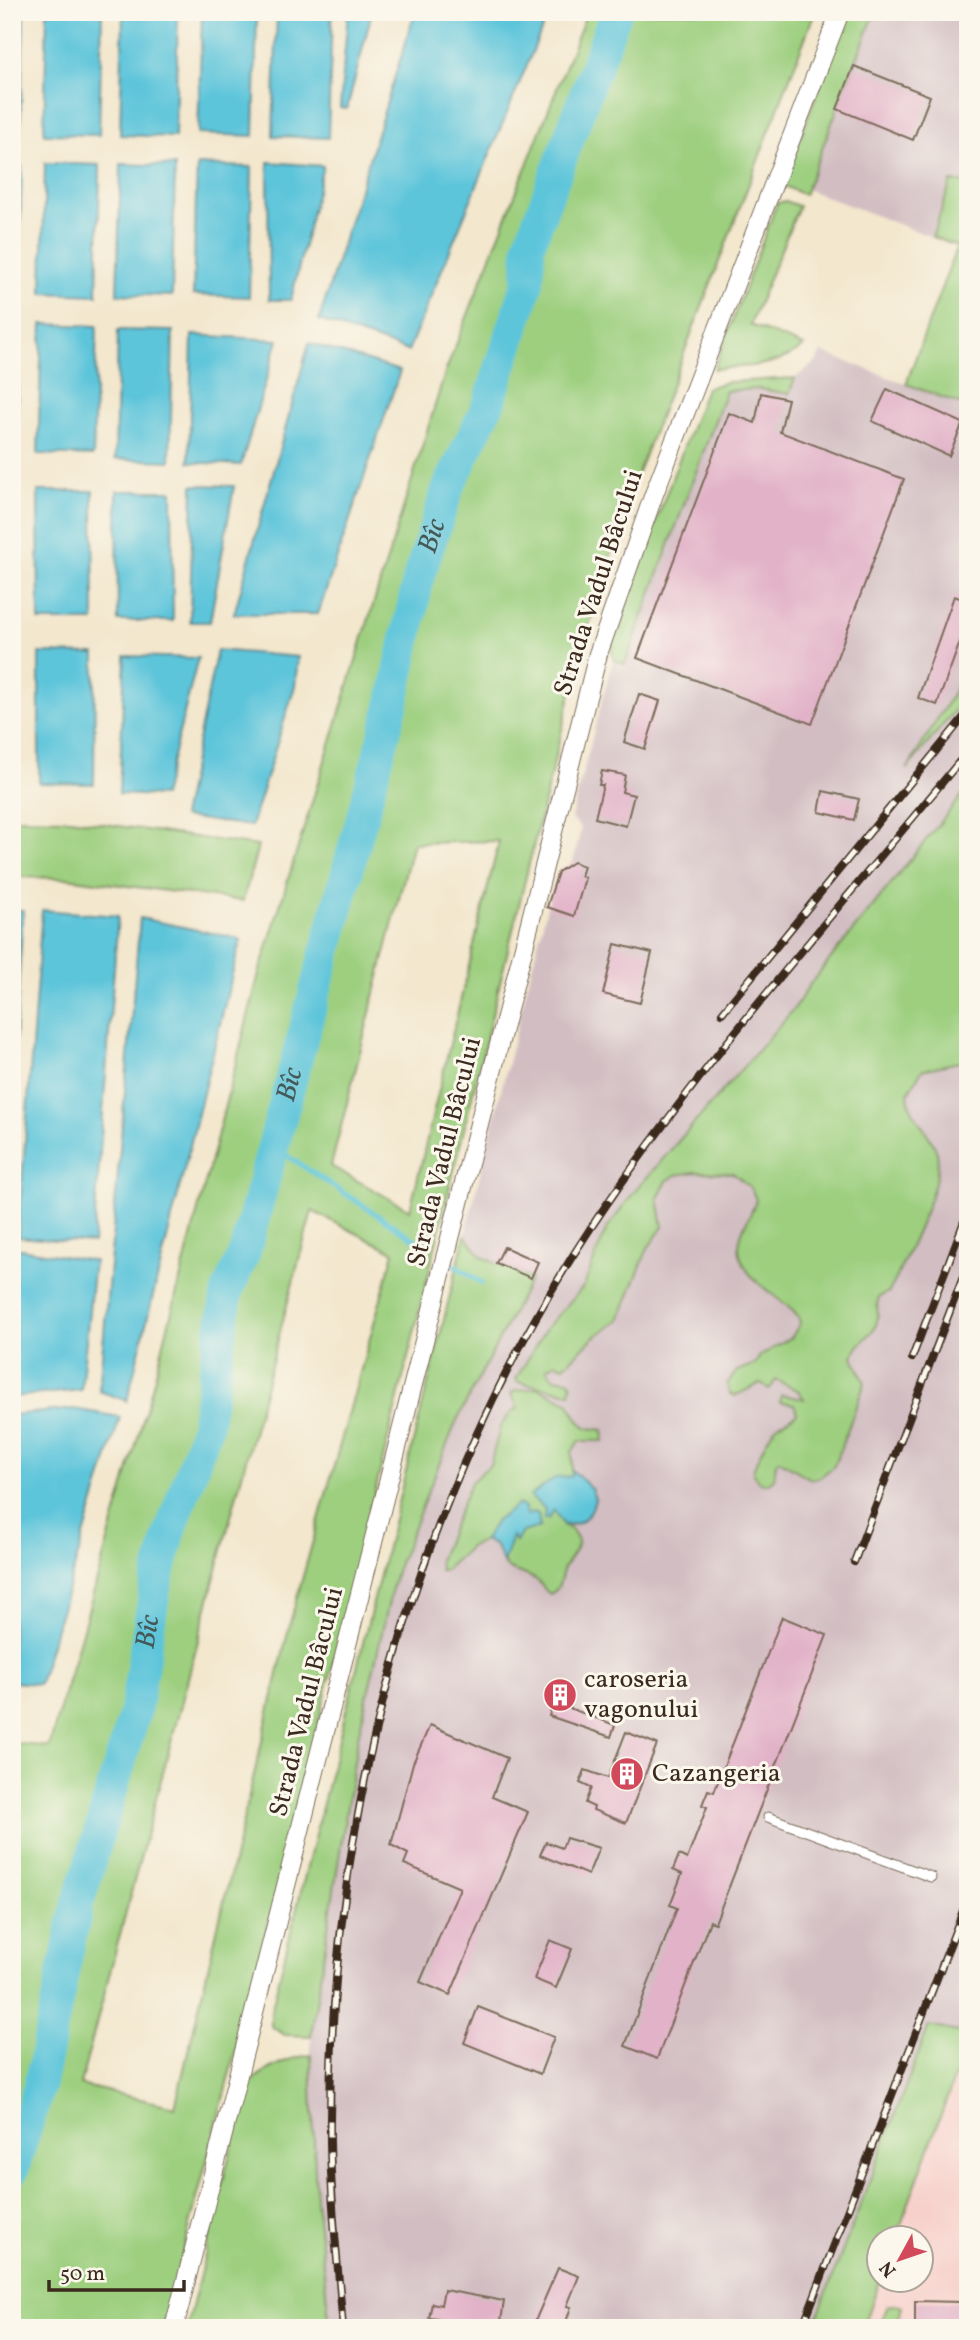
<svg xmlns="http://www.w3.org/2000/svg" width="980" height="2340" font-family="Vollkorn,serif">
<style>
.built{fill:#f7d0cb}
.industrial{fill:#d2bec2}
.green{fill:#9dcf7f;stroke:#6c7c4e;stroke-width:2;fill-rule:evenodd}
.water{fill:#5dc5da;stroke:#4c787c;stroke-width:2}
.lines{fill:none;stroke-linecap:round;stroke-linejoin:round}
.stream{stroke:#5dc5da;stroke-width:5}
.river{stroke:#5dc5da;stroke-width:32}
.building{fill:#e2b2c8}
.lane-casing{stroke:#7b6c5b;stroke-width:11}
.street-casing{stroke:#7b6c5b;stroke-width:20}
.lane{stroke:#fff;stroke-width:9}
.street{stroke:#fff;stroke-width:18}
.rail-casing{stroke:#3b2a1e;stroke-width:8}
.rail{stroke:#fbf7ec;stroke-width:5;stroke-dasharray:16;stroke-linecap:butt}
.labels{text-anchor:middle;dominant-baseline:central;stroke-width:6;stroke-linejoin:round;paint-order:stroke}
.street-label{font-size:26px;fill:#3b2a1e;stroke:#fbf7ec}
.poi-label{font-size:26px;fill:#3b2a1e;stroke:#fbf7ec;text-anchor:start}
.water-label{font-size:28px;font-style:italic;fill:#455856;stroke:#fbf7ec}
</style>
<rect width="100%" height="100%" fill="#fbf7ec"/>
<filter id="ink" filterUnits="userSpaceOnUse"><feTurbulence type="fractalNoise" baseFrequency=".0143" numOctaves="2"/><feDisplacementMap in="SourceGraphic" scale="14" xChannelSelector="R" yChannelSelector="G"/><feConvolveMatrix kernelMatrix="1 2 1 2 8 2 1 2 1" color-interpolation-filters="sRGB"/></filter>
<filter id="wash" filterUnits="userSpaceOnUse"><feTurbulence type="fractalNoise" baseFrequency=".00686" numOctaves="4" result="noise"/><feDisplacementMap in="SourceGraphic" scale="28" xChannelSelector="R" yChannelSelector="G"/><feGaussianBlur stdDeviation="1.57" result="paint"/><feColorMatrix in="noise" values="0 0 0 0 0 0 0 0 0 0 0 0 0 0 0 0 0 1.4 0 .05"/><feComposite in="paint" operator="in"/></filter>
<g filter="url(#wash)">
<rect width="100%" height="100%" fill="#f3e7cd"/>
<!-- built -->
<path class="built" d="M968 2041V2328H863L880 2281 920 2280V2238H896Z"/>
<!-- industrial -->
<path class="industrial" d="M875 12H968V182H951L932 237 806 189Z
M821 352 968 407V653L955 690 911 762 968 694V2041L896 2238H878L880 2281 863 2328H321L310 2065 312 2028 358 1737 396 1571 457 1420 531 1279 482 1257 465 1235 547 907 558 872 573 862 581 829 571 818 613 659 626 663 726 391 759 389 789 394 795 378 816 362Z"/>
<!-- green -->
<path class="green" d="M587 12H815L629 496 582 648 272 1912 163 2328H12V1743L49 1747 154 1381 260 970 445 373ZM499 841 410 1210 331 1166 413 843ZM312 1211 394 1252 291 1619 175 2107 80 2085Z
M848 12H875L804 195 782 185Z
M951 182H968V407L906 384 957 246 932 237Z
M785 201 799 206 750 325 804 346C779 368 746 366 714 369L777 203Z
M795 378 789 394 759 389 726 391 625 664 613 659 611 641 706 388 727 382Z
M968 653V694L907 769 955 690Z
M968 788V1060L922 1070 908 1093C909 1116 928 1129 936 1150 947 1177 908 1249 897 1277L889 1292 879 1297C875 1306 880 1314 876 1325 870 1338 856 1343 853 1357L865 1383 834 1466 820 1477 811 1479 779 1460 776 1463 774 1479 767 1484 759 1482 753 1474C752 1467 771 1430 778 1425 785 1420 791 1419 797 1413L794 1404 780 1402 781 1395 804 1399 799 1391 776 1380 769 1390 761 1383 735 1396 730 1394 727 1384 737 1371 755 1364 760 1356 792 1337 800 1323C796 1301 740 1286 739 1247 739 1231 752 1215 756 1200L751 1188 733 1173 695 1172 676 1175 667 1181 658 1198 663 1227 648 1248 619 1320 592 1339 564 1366 555 1363 547 1369 553 1378 568 1380 572 1384 570 1393 518 1382 516 1379 547 1327 584 1286 606 1230 634 1192 794 1009 810 984Z
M12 818 70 819 258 846 243 901 66 878 12 877Z
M465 1235 482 1257 531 1278 457 1420 396 1571 358 1737 311 2036 285 2035 271 2026V2011Z
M538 1388 568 1402 580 1422 587 1428 603 1430 604 1441H579L572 1452V1470L591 1488 595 1499C591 1515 583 1525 565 1526L572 1530 578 1541C576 1553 569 1558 564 1568 559 1578 563 1588 550 1594 543 1590 542 1583 535 1579 507 1565 510 1579 496 1546L484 1540 471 1546 445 1570H440L439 1560 471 1482 490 1465 500 1428 509 1414 518 1408 511 1394 514 1391Z
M929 2026 968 2034V2041L896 2238H878L880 2281 863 2328H813Z
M311 2055 316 2200 330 2328H187L247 2084C267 2069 285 2058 311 2055Z
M897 2304 902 2307 896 2328H877L887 2306Z"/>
<!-- water -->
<path class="water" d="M12 12H24L20 136 12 135Z
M47 12H102L99 135 44 134Z
M123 12H178L175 137 120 135Z
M202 12H257L254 136 198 134Z
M277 12H332L328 138 273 136Z
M348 12H366L371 16 347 109 340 108Z
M415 12H549L408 351 319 320Z
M268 162 323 166 291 300H269Z
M45 163 100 165 97 295 42 293Z
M121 164 175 166 172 296 117 294Z
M197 165 252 167 249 297 193 295Z
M12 166H22L18 296H12Z
M42 324 97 326 93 456 38 454Z
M12 325H20L16 455H12Z
M118 330 173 331 170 461 115 459Z
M192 335 278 340 241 465 189 462Z
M309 343 400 371 318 614H234Z
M193 485 234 486 210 622H190Z
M12 491H16L15 621H12Z
M38 491H93L94 621H39Z
M117 491H172L173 621H118Z
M217 650 298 657 295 686 251 826 182 817Z
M39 653 95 654 94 784 39 783Z
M125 656 198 658 163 796 119 794Z
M12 658H17L16 787H12Z
M12 910H23L12 1089Z
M42 910 118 916 93 1243 18 1237Z
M140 918 241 939 127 1401 99 1391Z
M14 1248 94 1261 81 1390 12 1397Z
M74 1409 120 1417 39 1684 12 1682V1415Z
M572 1470 591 1488 595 1499C591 1516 582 1525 563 1525L554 1510 548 1519H544L545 1509 530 1496 555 1478 572 1476Z
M519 1504 525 1508 526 1515 534 1512 538 1514 540 1527 522 1532 516 1542 512 1536 503 1563 496 1546 484 1540 496 1521Z"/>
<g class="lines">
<!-- stream -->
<path class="stream" d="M272 1146 428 1248
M454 1265 482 1283"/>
<!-- river -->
<path class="river" id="s1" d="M12 2172 39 2087 77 1907 135 1712 155 1589 170 1532 206 1429 227 1292 245 1251 393 702 419 576 448 488 489 403 528 282 529 245 616 12"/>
</g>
<g id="blocks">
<!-- building -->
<path class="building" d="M854 66 930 96 913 140 837 109Z
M887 389 963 423 949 456 872 421Z
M761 393 788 399 780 432 904 479 812 724 637 658 729 413 755 423Z
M954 596 968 601V620L937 705 918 698Z
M639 694 660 701 645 749 624 742Z
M602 771 625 775 622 792 634 795 626 826 595 818 603 785H599Z
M823 791 859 799 854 820 819 812Z
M573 862 584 866 581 876 585 878 574 916 547 907 558 872Z
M615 944 652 953 640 1003 603 994Z
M504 1247 538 1262 531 1278 496 1263Z
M782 1617 827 1635 715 1923 710 1921 657 2059 625 2046 677 1908 670 1905 682 1874 673 1870 679 1855 687 1859 707 1807 702 1805 708 1790 714 1792Z
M553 1702 615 1725 611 1737 549 1716Z
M430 1725 507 1758 492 1797 528 1812 450 1995 420 1982 460 1888 404 1864 408 1854 391 1845 413 1763Z
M626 1732 657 1744 626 1823 593 1810 594 1807 585 1803 591 1788 580 1783 585 1770 608 1778Z
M566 1838 599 1848 588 1875 540 1855 546 1842 562 1848Z
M550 1940 572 1949 556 1988 534 1979Z
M478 2007 554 2037 540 2074 464 2043Z
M558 2268 579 2276 567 2306 571 2307 564 2328H532Z
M444 2290 504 2301 500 2328H436L438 2319 429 2318 432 2303 441 2305Z
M915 2301 961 2302 960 2328H915Z"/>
</g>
</g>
<g filter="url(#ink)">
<use href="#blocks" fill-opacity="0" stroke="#7b6c5b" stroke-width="2"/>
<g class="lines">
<!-- lane casing -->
<g class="lane-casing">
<path id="lane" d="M768 1817 931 1877"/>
</g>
<!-- street casing -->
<g class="street-casing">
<path id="street" d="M174 2328 598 654 654 494 840 12"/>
</g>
<!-- lane -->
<use href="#lane" class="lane"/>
<!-- street -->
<use href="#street" class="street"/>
<!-- rail casing -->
<g class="rail-casing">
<path id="rail" d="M722 1013 968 712
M912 1358 968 1211
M854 1562 968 1264
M343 2328C338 2266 331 2204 330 2143 327 1821 412 1499 590 1229 702 1060 840 908 968 751
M802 2328 968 1898"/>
</g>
<!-- rail -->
<use href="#rail" class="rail"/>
</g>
</g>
<!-- icons -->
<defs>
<g id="building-disc" transform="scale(1.75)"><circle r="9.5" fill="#d1495b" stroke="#fbf7ec"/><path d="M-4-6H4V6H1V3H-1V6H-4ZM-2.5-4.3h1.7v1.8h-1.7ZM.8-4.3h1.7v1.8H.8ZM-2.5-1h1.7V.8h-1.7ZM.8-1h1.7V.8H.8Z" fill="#fff"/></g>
</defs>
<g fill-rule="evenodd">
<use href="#building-disc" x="560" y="1695"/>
<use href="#building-disc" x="627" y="1774"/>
</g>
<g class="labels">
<!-- street labels -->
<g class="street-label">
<text transform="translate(599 583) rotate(-72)">Strada Vadul Bâcului</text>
<text transform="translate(445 1152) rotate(-76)">Strada Vadul Bâcului</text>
<text transform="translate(307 1702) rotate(-76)">Strada Vadul Bâcului</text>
</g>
<!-- poi labels -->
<g class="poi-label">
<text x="584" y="1680">caroseria<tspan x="584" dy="30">vagonului</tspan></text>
<text x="652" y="1774">Cazangeria</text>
</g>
<!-- water labels -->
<g class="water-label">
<text stroke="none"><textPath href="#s1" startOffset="1692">Bîc</textPath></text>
<text stroke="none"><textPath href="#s1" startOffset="1125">Bîc</textPath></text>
<text stroke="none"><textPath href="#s1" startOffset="558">Bîc</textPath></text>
</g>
</g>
<!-- margin -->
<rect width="980" height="2340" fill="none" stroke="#fbf7ec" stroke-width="42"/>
<!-- north arrow -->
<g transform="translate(900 2259) rotate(230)"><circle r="33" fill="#fbf7ec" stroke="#aea59a" stroke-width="2"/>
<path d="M0-5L12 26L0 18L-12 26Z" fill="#d1495b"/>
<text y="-10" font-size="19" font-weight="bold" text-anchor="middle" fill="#3b2a1e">N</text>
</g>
<!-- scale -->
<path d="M49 2280v10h135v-10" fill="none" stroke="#3b2a1e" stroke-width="3.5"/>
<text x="60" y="2280" font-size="21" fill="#3b2a1e" stroke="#fbf7ec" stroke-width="5" paint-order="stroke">50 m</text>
</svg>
